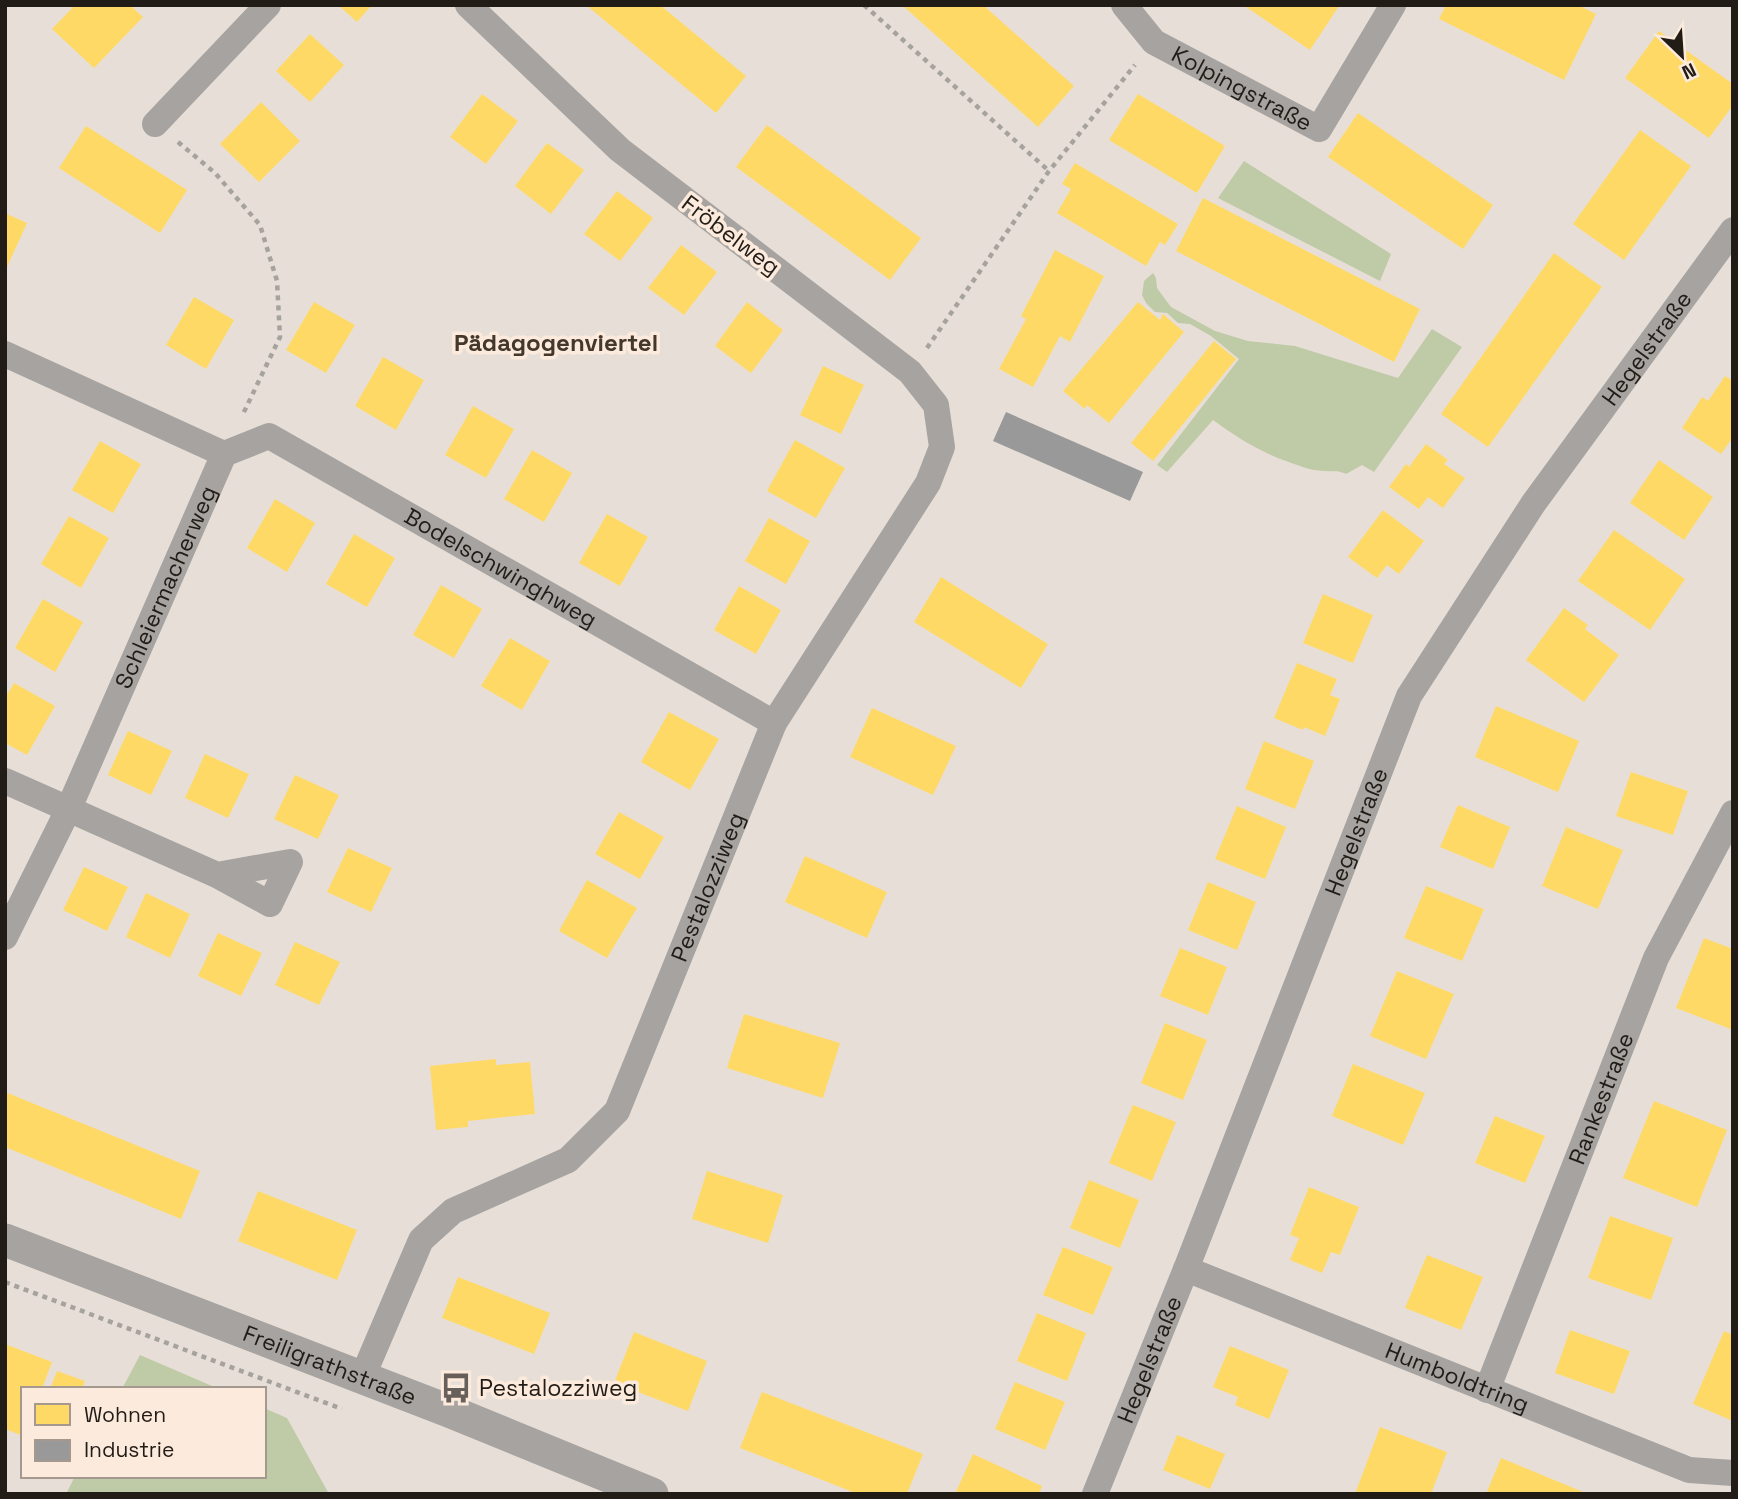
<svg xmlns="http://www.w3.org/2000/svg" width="1738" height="1499" font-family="'Space Grotesk',sans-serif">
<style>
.green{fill:#bfcaa7}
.homes{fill:#ffd966}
.industry{fill:#999}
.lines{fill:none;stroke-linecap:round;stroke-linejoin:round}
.path{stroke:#a6a29d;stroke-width:4.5;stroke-dasharray:5 5;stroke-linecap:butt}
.minor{stroke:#a6a3a0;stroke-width:26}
.tertiary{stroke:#a6a3a0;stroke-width:33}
.labels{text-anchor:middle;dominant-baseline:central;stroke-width:7;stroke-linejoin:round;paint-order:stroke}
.street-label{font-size:23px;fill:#221c17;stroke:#fcebdd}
.poi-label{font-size:23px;fill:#221c17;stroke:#fcebdd;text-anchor:start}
.neighbourhood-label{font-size:24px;font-weight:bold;fill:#44372c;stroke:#fcebdd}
</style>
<rect width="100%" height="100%" fill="#e7dfd7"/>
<!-- green -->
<path class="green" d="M1244 161 1391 254 1380 281 1218 198Z
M1153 273 1156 278 1157 288 1171 307 1215 331 1248 341 1295 346 1398 378 1432 329 1462 347 1374 472 1362 465 1346 474C1338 470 1333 472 1325 471 1316 471 1305 468 1297 465 1266 455 1240 440 1213 420L1167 472 1157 465 1239 359 1211 336 1190 324 1178 323 1167 313 1155 312 1146 303 1142 295 1144 281Z
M140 1355 219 1389H122Z
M264 1408 287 1418 329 1494H66L75 1476H264Z"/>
<!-- homes -->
<path class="homes" d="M75 5H130L143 17 94 68 52 29Z
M338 5H372L357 22Z
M586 5H660L746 76 716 113Z
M902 5H983L1074 86 1038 127Z
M1243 5H1338L1339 6 1310 50Z
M1446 5H1578L1596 14 1564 80 1439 19Z
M1659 31 1733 84V105L1709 138 1625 78Z
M310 34 344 65 310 102 276 71Z
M482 94 518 121 486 164 450 137Z
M1138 94 1225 146 1197 193 1109 140Z
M261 102 300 141 259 182 220 144Z
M1358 113 1493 205 1463 249 1328 157Z
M767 125 921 238 890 280 736 167Z
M86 126 187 190 160 233 59 168Z
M1640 130 1691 166 1624 260 1573 224Z
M547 143 584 170 551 214 515 186Z
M1075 163 1178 224 1165 245 1160 242 1146 266 1057 213 1071 189 1062 184Z
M617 191 653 218 620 261 584 234Z
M1203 198 1420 309 1394 362 1176 251Z
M5 213 27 223 7 267 5 266Z
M681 245 717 272 684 315 648 288Z
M1055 250 1104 276 1070 342 1060 336 1033 387 999 369 1026 319 1021 316Z
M1554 253 1602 287 1488 447 1441 414Z
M194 297 234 320 206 369 166 345Z
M314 302 355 325 326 373 286 350Z
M747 302 783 330 751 373 715 346Z
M1138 302 1160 320 1163 314 1184 332 1109 423 1087 405 1085 409 1063 391Z
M1214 341 1236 359 1153 461 1131 443Z
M383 357 424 380 396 430 355 406Z
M823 366 864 385 841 434 800 415Z
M1725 376 1733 381V437L1721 454 1682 428 1702 397 1708 401Z
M473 406 514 429 486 478 445 455Z
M795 440 845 468 816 518 767 491Z
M100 441 141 464 113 513 72 490Z
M1426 444 1448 460 1444 464 1465 478 1443 508 1428 497 1419 509 1389 487 1406 464 1409 467Z
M532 450 572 473 544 522 504 499Z
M1659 460 1713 497 1684 540 1630 503Z
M275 499 315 523 287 572 247 548Z
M1383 510 1424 541 1399 574 1387 565 1377 578 1348 557Z
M607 514 648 537 620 586 579 563Z
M69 516 109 538 81 588 41 564Z
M769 518 810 541 786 584 745 561Z
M1614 530 1685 579 1650 630 1578 581Z
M354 534 395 558 367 607 326 584Z
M941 577 1048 644 1021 688 914 622Z
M441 585 482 609 454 658 413 635Z
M739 586 781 610 756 654 714 630Z
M1323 594 1373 615 1353 663 1303 643Z
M43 599 83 622 55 672 15 648Z
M1564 608 1588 625 1585 629 1619 655 1584 702 1526 660Z
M510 638 550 661 522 710 481 686Z
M1297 663 1337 679 1330 695 1340 699 1325 736 1304 727 1303 730 1274 718Z
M14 683 55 706 27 755 5 743V698Z
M1496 706 1579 741 1558 792 1475 757Z
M872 708 956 746 933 795 850 757Z
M669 712 719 739 690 790 641 762Z
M128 731 172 751 151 795 108 775Z
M1264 741 1314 761 1295 809 1245 789Z
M205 754 249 774 228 818 185 798Z
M1631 772 1688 791 1673 835 1616 816Z
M295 775 339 795 318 839 274 819Z
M1458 805 1510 827 1493 869 1440 847Z
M1237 806 1286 827 1265 879 1215 859Z
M619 812 664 837 640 879 595 854Z
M1566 827 1623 850 1598 909 1542 886Z
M348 848 392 868 371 912 327 892Z
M805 856 887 892 867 938 785 902Z
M84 867 128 887 107 931 63 910Z
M587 880 637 908 607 958 559 931Z
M1208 882 1256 902 1237 950 1188 930Z
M1426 886 1484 909 1462 961 1404 938Z
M146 893 190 914 170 958 126 937Z
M218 933 262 953 241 996 198 976Z
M1704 938 1733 949V1030L1676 1008Z
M295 942 340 962 319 1005 275 985Z
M1180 948 1227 967 1208 1015 1160 996Z
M1397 971 1454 994 1426 1059 1370 1036Z
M744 1014 840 1043 823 1098 727 1068Z
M1165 1023 1207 1040 1183 1100 1141 1083Z
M496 1059V1065L530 1062 535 1114 468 1121V1127L436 1130 430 1066Z
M1353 1064 1425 1093 1403 1145 1332 1116Z
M5 1092 200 1171 181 1219 5 1147Z
M1654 1101 1727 1130 1697 1207 1623 1178Z
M1133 1105 1176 1122 1152 1181 1109 1163Z
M1495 1116 1545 1136 1525 1183 1475 1163Z
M707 1171 783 1195 768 1243 692 1219Z
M1089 1180 1139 1200 1120 1248 1070 1228Z
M1309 1187 1359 1207 1340 1255 1331 1252 1322 1273 1290 1260 1299 1238 1290 1235Z
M258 1191 357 1230 337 1280 238 1241Z
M1610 1216 1673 1238 1651 1300 1588 1278Z
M1063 1247 1113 1267 1093 1315 1043 1295Z
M1427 1255 1483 1277 1461 1330 1405 1308Z
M458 1277 550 1313 534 1354 442 1318Z
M1037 1313 1086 1333 1067 1381 1017 1361Z
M1570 1330 1630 1351 1614 1394 1555 1373Z
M1724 1331 1733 1335V1421L1693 1404Z
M634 1332 707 1361 688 1411 614 1383Z
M5 1344 52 1362 42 1389H23V1436L5 1429Z
M1230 1346 1289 1370 1269 1419 1235 1405 1238 1397 1213 1387Z
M57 1371 85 1381 82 1389H50Z
M1015 1382 1065 1402 1045 1450 995 1429Z
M762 1392 923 1454 907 1494H858L740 1448Z
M1380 1427 1447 1452 1431 1494H1355Z
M1177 1435 1225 1454 1210 1489 1163 1470Z
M973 1454 1042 1486 1039 1494H955Z
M1501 1458 1588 1494H1486Z"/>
<!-- industry -->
<path class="industry" d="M1006 412 1143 472 1130 501 993 441Z"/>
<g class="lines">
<!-- path -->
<path class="path" d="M864 5 1049 171
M178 142 215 173 260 225 277 281 280 337 243 414
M927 348 1049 171 1135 65
M5 1282 342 1409"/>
<!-- minor -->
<g class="minor">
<path id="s1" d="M1124 5 1154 42 1319 129 1393 5"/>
<path d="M155 124 268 5"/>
<path d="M5 354 224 454"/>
<path id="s2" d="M224 454 269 436 774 723"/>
<path d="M5 781 217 875 270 904 290 862 217 875"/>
<path id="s3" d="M5 937 69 808 224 454"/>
<path id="s4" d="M1186 1269 1689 1470 1733 1473"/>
<path id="s5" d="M362 1378 421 1240 453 1211 568 1160 617 1111 774 723 928 483 942 447 936 405 910 372 620 150 468 5"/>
<path id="s6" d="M1487 1390 1656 958 1733 813"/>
<path id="s7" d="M1095 1494 1186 1269 1409 696 1533 504 1733 230"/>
</g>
<!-- tertiary -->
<path class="tertiary" id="s8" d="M5 1240 449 1411 652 1494"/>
</g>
<!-- icons -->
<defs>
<g id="bus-bare" transform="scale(2.415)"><path d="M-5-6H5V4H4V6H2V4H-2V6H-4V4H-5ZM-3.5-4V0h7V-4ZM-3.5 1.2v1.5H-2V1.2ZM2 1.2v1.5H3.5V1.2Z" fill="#67605a" stroke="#fcebdd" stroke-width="2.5" paint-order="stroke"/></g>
</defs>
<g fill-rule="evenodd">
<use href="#bus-bare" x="456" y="1388"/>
</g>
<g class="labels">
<!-- street labels -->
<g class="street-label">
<text stroke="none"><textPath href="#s1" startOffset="147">Kolpingstraße</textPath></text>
<text transform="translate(731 235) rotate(37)">Fröbelweg</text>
<text stroke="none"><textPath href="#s7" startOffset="1279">Hegelstraße</textPath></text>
<text stroke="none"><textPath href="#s2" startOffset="315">Bodelschwinghweg</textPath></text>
<text stroke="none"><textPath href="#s3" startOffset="385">Schleiermacherweg</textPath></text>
<text stroke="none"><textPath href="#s7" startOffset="712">Hegelstraße</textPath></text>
<text stroke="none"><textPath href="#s5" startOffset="630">Pestalozziweg</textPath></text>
<text stroke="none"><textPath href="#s6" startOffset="313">Rankestraße</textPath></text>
<text stroke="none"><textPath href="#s7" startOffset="145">Hegelstraße</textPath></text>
<text stroke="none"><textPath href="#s8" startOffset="348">Freiligrathstraße</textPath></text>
<text stroke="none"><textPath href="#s4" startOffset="292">Humboldtring</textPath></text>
</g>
<!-- poi labels -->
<g class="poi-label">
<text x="479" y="1388">Pestalozziweg</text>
</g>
<!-- neighbourhood labels -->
<g class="neighbourhood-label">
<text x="556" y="342">Pädagogenviertel</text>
</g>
</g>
<!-- border -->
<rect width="1738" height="1499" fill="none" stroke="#221c17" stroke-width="14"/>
<!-- legend -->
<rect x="21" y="1387" width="245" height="91" fill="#fcebdd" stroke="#a5988e" stroke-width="2"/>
<rect x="35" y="1404" width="35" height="21" fill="#ffd966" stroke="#a5988e" stroke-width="2"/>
<text x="84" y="1422" font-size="21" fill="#221c17">Wohnen</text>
<rect x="35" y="1440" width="35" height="21" fill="#999999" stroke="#a5988e" stroke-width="2"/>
<text x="84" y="1457" font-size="21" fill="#221c17">Industrie</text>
<!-- north arrow -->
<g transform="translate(1682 56) rotate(155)" stroke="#fcebdd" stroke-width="5" paint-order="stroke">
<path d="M0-5L12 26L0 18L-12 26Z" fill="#221c17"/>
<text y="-10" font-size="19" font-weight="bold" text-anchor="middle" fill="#221c17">N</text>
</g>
</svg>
